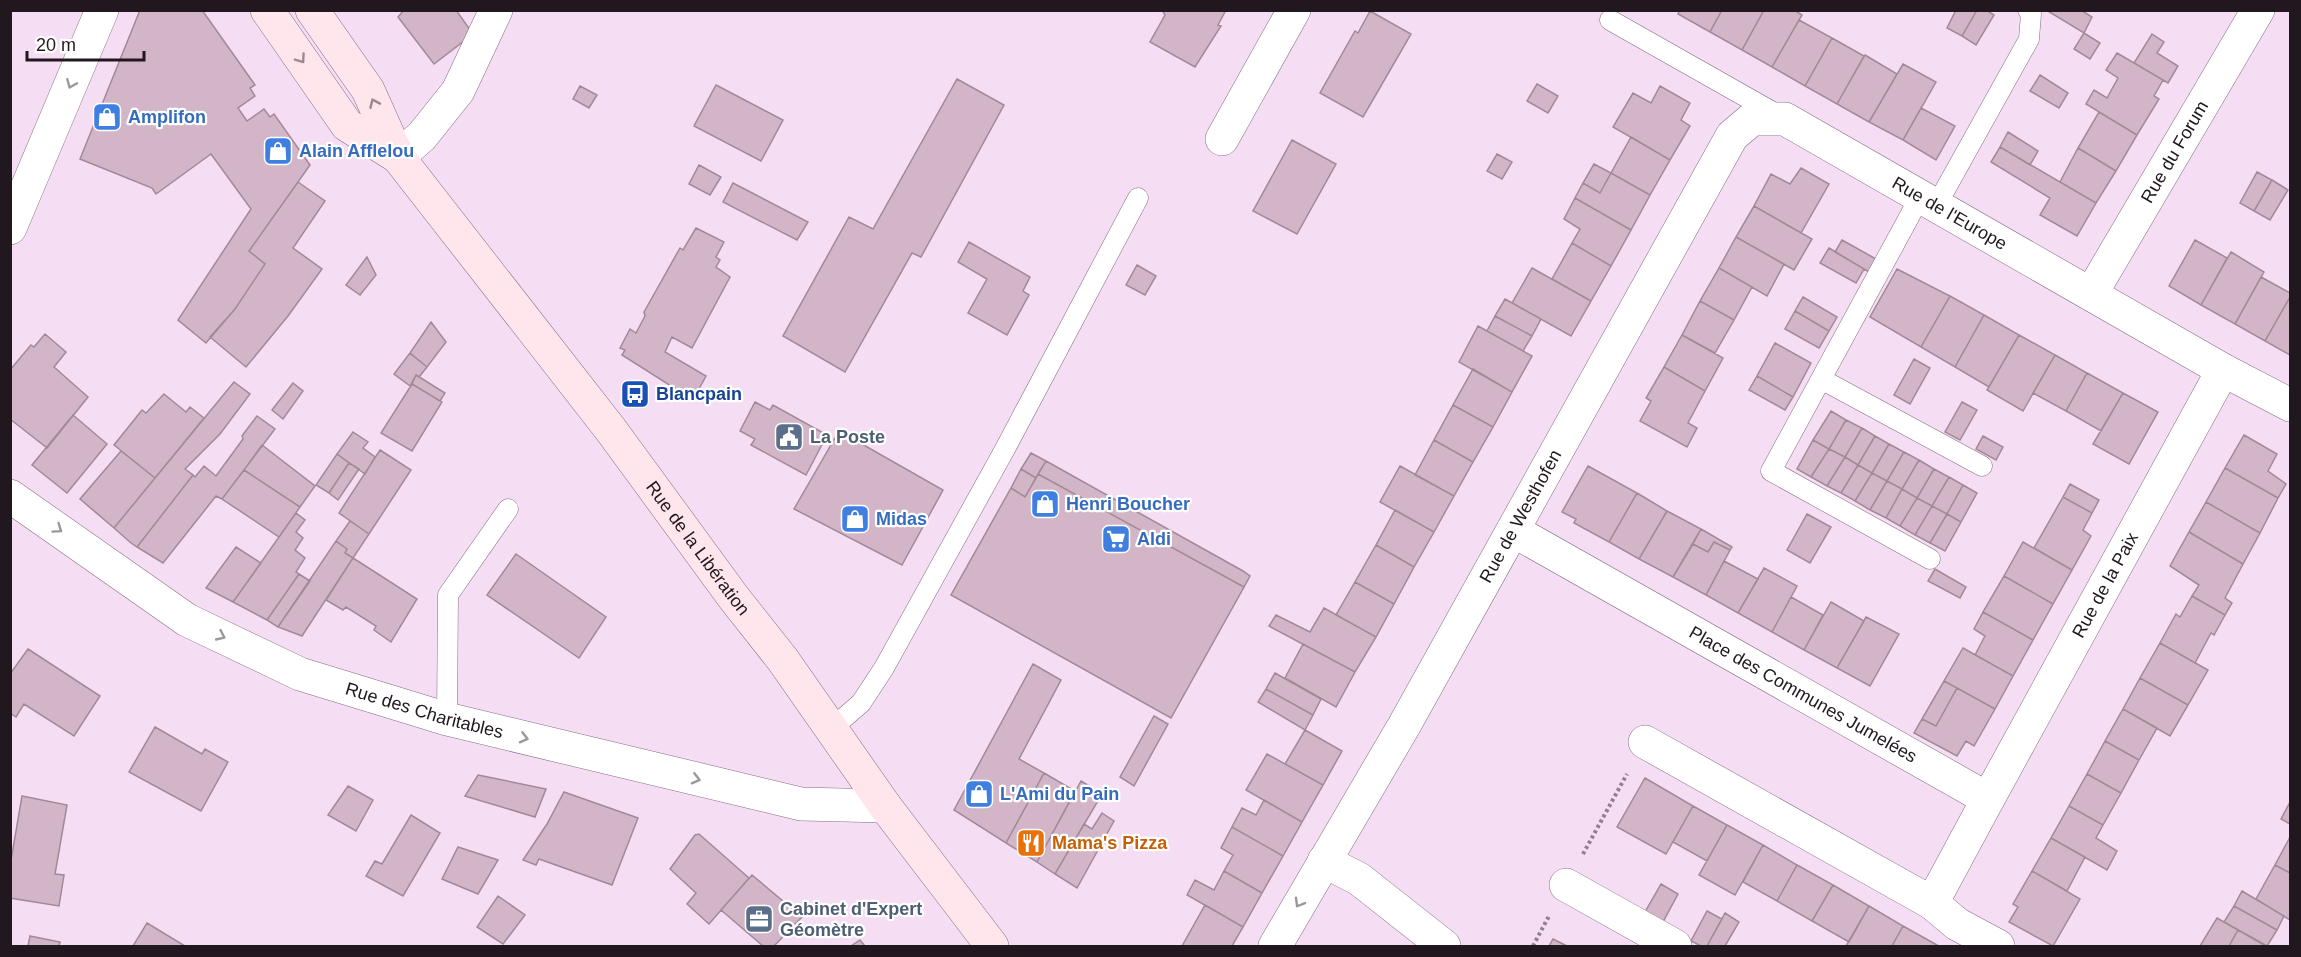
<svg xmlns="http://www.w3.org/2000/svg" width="2301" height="957" font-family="Helvetica,sans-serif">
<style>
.building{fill:#d2b6c7;stroke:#a38898;stroke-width:1.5}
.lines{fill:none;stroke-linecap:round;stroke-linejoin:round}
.lane-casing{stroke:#846f83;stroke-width:21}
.street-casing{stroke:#846f83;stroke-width:34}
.secondary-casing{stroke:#846f83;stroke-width:34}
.path{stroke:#907f8f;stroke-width:4;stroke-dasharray:3 3;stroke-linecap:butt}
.lane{stroke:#fff;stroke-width:20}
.street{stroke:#fff;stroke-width:33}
.secondary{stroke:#ffe6ec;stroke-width:33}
.oneway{stroke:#9b8990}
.oneway2{stroke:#9b979a}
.labels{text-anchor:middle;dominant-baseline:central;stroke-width:4.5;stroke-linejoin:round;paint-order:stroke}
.shop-label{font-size:18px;font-weight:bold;fill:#366cbe;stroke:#fff;text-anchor:start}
.street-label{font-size:18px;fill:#20171f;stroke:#fff}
.transit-label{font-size:18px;font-weight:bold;fill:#164399;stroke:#fff;text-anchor:start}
.service-label{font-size:18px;font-weight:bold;fill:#4e5e75;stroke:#fff;text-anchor:start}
.food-label{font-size:18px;font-weight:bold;fill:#c56008;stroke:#fff;text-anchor:start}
</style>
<rect width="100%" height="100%" fill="#f5ddf3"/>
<!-- building -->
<path class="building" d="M140 10H202L255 85 250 88 255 96 238 108 247 121 264 109 270 117 274 114 310 165 249 251 265 264 235 309 206 343 178 320 251 209 211 154 156 194 152 188 80 159Z
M404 10H456L473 34 434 64 398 17Z
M1162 10H1226L1218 25 1221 26 1195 67 1150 42 1165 15Z
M1680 10H1722L1710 32 1678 14Z
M1722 10H1764L1742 50 1710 32Z
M1764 10H1794L1802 15 1772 67 1742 50Z
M1956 10H1977L1962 36 1947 28Z
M1977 10H1986L1994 15 1976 45 1962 36Z
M2046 10H2081L2092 17 2084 33Z
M1370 11 1411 34 1363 117 1320 93 1355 31 1358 33Z
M1799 20 1832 38 1805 86 1772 67Z
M2084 33 2100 43 2090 59 2074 49Z
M2152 34 2164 42 2157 53 2178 66 2168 83 2134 63Z
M1832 38 1864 56 1837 104 1805 86Z
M2117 53 2163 80 2154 96 2159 99 2137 135 2086 104 2094 90 2107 98 2118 78 2106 70Z
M1865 55 1897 74 1869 122 1837 104Z
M1903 64 1936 82 1903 140 1869 122Z
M2040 75 2068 93 2059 108 2030 91Z
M957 79 1004 105 921 257 912 253 845 372 783 336 849 217 873 229Z
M1537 84 1558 96 1548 113 1527 101Z
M716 85 783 120 761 161 694 126Z
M580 86 597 95 589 108 573 99Z
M1660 86 1690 103 1681 120 1690 126 1670 160 1613 127 1633 93 1651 103Z
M1921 108 1955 126 1936 160 1903 140Z
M2099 112 2137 135 2116 171 2078 148Z
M2008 132 2038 151 2030 165 2000 147Z
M1631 137 1670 160 1650 195 1611 173Z
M1292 140 1336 164 1297 234 1253 211Z
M2000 147 2096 203 2077 236 2040 215 2050 198 1991 162Z
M2078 148 2116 171 2096 203 2060 182Z
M1497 154 1512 162 1502 179 1487 171Z
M1594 164 1611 173 1600 193 1583 183Z
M699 165 721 177 710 195 689 184Z
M1801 168 1829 184 1801 233 1754 206 1771 174 1790 184Z
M2257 172 2272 180 2254 211 2240 203Z
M1611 173 1650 195 1631 230 1575 198 1583 183 1600 193Z
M2272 180 2288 190 2270 220 2254 211Z
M298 182 325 201 293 248 322 269 288 316 246 367 210 337 235 309 265 264 249 251Z
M733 183 808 222 797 240 723 202Z
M1575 198 1631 230 1611 266 1572 243 1580 229 1564 219Z
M1754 206 1812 239 1794 270 1736 237Z
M696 228 724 242 716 257 720 260 716 267 730 277 692 348 672 337 665 352 706 376 693 400 622 355 625 350 620 348 630 329 636 333 645 316 644 312 680 248 683 250Z
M1736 237 1784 264 1767 296 1719 268Z
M1842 240 1876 259 1869 272 1835 252Z
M2195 240 2227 258 2201 305 2169 286Z
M969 242 1030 277 1023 291 1029 295 1007 335 968 313 987 279 958 262Z
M1572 243 1611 266 1591 301 1552 279Z
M1829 248 1864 269 1856 283 1820 263Z
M2231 252 2264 272 2235 324 2201 305Z
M367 257 376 275 360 295 346 285Z
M1137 265 1156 276 1145 295 1126 285Z
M1532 268 1591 301 1571 336 1512 303Z
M1719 268 1752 287 1734 320 1700 301Z
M1897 269 1950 296 1921 347 1870 317Z
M2261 277 2290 293V297L2265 341 2235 324Z
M1950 296 1984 315 1955 367 1921 347Z
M1803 297 1837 317 1829 331 1795 311Z
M2290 297V355L2265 341Z
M1505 299 1541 319 1532 336 1495 316Z
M1700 301 1734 320 1715 353 1682 335Z
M1795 311 1829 331 1819 348 1785 329Z
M1984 315 2019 335 1989 387 1955 367Z
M1495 316 1532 336 1523 351 1487 331Z
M431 322 446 342 427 367 410 353Z
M1478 326 1532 356 1512 392 1459 362Z
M45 334 66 352 54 367 88 397 47 448 10 419V370L31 345 34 347Z
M1682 335 1723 358 1705 391 1664 367Z
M2019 335 2055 355 2023 411 1987 390Z
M1775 343 1811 363 1793 397 1757 376Z
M410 353 427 367 419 377 416 375 410 386 394 374Z
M2055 355 2087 373 2066 411 2033 393Z
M1914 359 1930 368 1910 404 1894 395Z
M1664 367 1705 391 1688 423 1697 428 1687 447 1640 421 1651 401 1646 398Z
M1473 369 1512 392 1493 427 1453 405Z
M2087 373 2123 393 2101 431 2066 411Z
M416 375 445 393 440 401 412 384Z
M1757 376 1793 397 1785 410 1749 390Z
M234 382 250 394 220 434 185 469 193 475 137 547 131 543 114 528Z
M293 383 303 391 283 419 272 410Z
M412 384 442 402 412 451 381 433Z
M2123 393 2158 412 2129 464 2093 444Z
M164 394 186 412 190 407 204 418 155 478 114 445 142 410 146 413Z
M755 402 770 410 773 405 827 435 806 475 751 445 755 439 740 431Z
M1962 402 1977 410 1960 440 1945 432Z
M1453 405 1493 427 1473 462 1434 440Z
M1831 411 1846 420 1829 449 1813 440Z
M73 415 107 444 67 493 32 465Z
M257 416 275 429 222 499 216 496 163 563 137 547 193 475 195 477 204 466 216 476 243 439 242 436Z
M1846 420 1862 428 1845 457 1829 449Z
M1862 428 1875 436 1858 465 1845 457Z
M839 431 943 490 902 565 794 509Z
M353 432 368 442 363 448 375 457 365 474 337 454Z
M2244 435 2277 454 2268 471 2286 484 2278 498 2225 468Z
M1875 436 1889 444 1872 473 1858 465Z
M1983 436 2003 447 1996 460 1976 449Z
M1434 440 1473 462 1454 496 1415 475Z
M1813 440 1829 449 1811 477 1797 469Z
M1889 444 1904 452 1887 481 1872 473Z
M262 445 315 486 300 507 244 470Z
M1829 449 1845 457 1827 486 1811 477Z
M380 450 411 470 369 534 339 513Z
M121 451 155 478 114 528 80 499Z
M1904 452 1919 460 1902 489 1887 481Z
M1031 453 1046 461 1036 478 1021 469Z
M337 454 349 463 329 493 316 485Z
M1845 457 1858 465 1841 493 1827 486Z
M1919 460 1934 469 1917 498 1902 489Z
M1046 461 1243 571 1250 576 1244 587 1038 474Z
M349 463 359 469 338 500 329 493Z
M1858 465 1872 473 1855 501 1841 493Z
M1400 466 1454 496 1434 532 1380 502Z
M1588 466 1637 493 1609 542 1574 523 1576 519 1562 512Z
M2225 468 2278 498 2260 533 2206 502Z
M1021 469 1036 478 1025 497 1011 488Z
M1934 469 1949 477 1932 506 1917 498Z
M244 470 300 507 279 537 222 499Z
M1872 473 1887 481 1870 510 1855 501Z
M1038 474 1244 587 1171 718 951 595 1011 488 1025 497Z
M1949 477 1963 485 1947 514 1932 506Z
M1887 481 1902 489 1886 518 1870 510Z
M2070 484 2099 500 2092 513 2063 497Z
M1963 485 1977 493 1961 522 1947 514Z
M1902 489 1917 498 1900 526 1886 518Z
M1637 493 1667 511 1639 559 1609 542Z
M2063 497 2092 513 2083 530 2091 536 2072 570 2034 548Z
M1917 498 1932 506 1915 535 1900 526Z
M2206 502 2260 533 2243 564 2189 532Z
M1932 506 1947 514 1930 543 1915 535Z
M1395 510 1434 532 1414 567 1376 545Z
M1667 511 1701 529 1673 577 1639 559Z
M296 513 305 520 296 532 303 538 295 550 305 558 296 572 299 574 267 620 233 602Z
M1807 514 1831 527 1810 563 1787 550Z
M1947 514 1961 522 1945 551 1930 543Z
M350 521 369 534 353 558 345 553 347 549 336 541Z
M1701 529 1732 547 1730 550 1714 542 1708 552 1693 544Z
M2189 532 2243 564 2225 598 2232 603 2225 615 2192 596 2199 585 2170 566Z
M336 541 347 549 345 553 353 558 302 636 278 627Z
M1714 542 1730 550 1706 595 1673 577 1693 544 1708 552Z
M2023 542 2072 570 2053 604 2004 576Z
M1376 545 1414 567 1394 604 1355 582Z
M236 547 261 563 233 602 206 588Z
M516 554 606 617 579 658 487 595Z
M353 558 417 599 391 642 374 630 376 626 346 607 343 610 326 600Z
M1724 561 1758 579 1738 613 1706 595Z
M1764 568 1797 586 1772 632 1738 613Z
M1935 569 1966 587 1960 598 1928 581Z
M299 574 310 581 278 627 267 620Z
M2004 576 2053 604 2033 640 1983 612Z
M1355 582 1394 604 1376 637 1336 615Z
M2192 596 2225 615 2214 635 2211 633 2195 663 2160 643 2176 614 2180 617Z
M1791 597 1823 615 1804 650 1772 632Z
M1831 602 1864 621 1837 668 1804 650Z
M1324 608 1376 637 1355 672 1269 626 1276 615 1310 632Z
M1983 612 2033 640 2013 676 1975 655 1985 636 1974 629Z
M1866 617 1899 634 1870 686 1837 668Z
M2160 643 2208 670 2188 705 2140 678Z
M1303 644 1355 672 1336 707 1285 678Z
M1963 648 2013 676 1995 709 1944 681Z
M28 649 100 696 74 736 24 704 16 717 10 713V674Z
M1033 664 1061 680 1019 759 1044 773 1006 843 954 810Z
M1275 673 1321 699 1313 715 1266 689Z
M2140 678 2188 705 2170 736 2123 709Z
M1944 681 1957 688 1936 726 1922 719Z
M1957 688 1995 709 1974 746 1966 741 1957 756 1914 733 1922 719 1936 726Z
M1266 689 1313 715 1305 730 1258 702Z
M2123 709 2157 728 2139 760 2105 741Z
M1154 716 1168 724 1134 786 1120 777Z
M155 727 202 754 205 749 228 762 201 811 129 772Z
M1305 730 1342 751 1323 785 1285 764Z
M2105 741 2139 760 2121 793 2087 774Z
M1267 754 1323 785 1302 822 1246 790Z
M1044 773 1075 791 1037 862 1006 843Z
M2087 774 2121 793 2103 825 2069 806Z
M478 775 546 789 535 817 465 796Z
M1645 778 1693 806 1666 854 1617 827Z
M1081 781 1102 794 1055 874 1037 862Z
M348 786 373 800 356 831 328 815Z
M564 792 638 818 612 885 539 859 536 865 523 860 547 824Z
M22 796 67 805 55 874 64 875 59 906 10 898V866Z
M1264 800 1302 822 1283 856 1232 827 1242 808 1256 815Z
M2290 802V824L2281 819Z
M1693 806 1727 825 1707 861 1673 842Z
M2069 806 2103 825 2096 838 2117 851 2107 870 2051 838Z
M1102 813 1114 821 1077 888 1055 874 1084 824 1092 829Z
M411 815 440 833 403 896 366 876 375 861 382 864Z
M1727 825 1763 845 1735 895 1699 875Z
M1232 827 1283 856 1262 893 1224 871 1233 855 1221 848Z
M699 834 749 878 709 924 687 904 696 893 670 869 695 835Z
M2290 837V873L2275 865Z
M2051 838 2085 857 2067 891 2032 871Z
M1763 845 1797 865 1777 901 1743 882Z
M458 847 498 860 478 894 442 879Z
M1797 865 1833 885 1812 921 1777 901Z
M2275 865 2290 873V920L2256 899Z
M1224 871 1262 893 1243 927 1187 895 1195 880 1214 890Z
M2032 871 2080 899 2053 946 2009 922 2018 907 2013 904Z
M752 875 802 917 774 946H763L721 910Z
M1661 884 1678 894 1663 922 1645 912Z
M1833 885 1869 906 1849 942 1812 921Z
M2242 891 2284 916 2277 930 2234 906Z
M498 896 525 915 503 944 477 927Z
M1205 905 1243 927 1232 946H1182Z
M1869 906 1903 926 1892 946H1846Z
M2234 906 2277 930 2267 946 2224 922Z
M1707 911 1722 919 1707 946H1701L1691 941Z
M1725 913 1739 922 1725 946H1707Z
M2217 918 2238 930 2229 946H2200Z
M147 923 185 946H133Z
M1903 926 1937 945 1936 946H1892Z
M2238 930 2266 946H2229Z
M30 936 60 942 59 946H28Z
M1553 939 1567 946H1549Z
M860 940 865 946H851Z"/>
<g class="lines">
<!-- lane casing -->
<g class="lane-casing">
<path id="lane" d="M1610 20 1778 115
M1920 197 1771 471 1930 559
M1936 206 2029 39 2031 14 2028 10
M1821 379 1982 466
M447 719 448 595 508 509
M831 729 861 703 884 668 1005 449 1138 198"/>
</g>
<!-- street casing -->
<g class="street-casing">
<g id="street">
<path d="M1222 139 1294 10"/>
<path d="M398 157 422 136 458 91 496 10"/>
<path d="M10 228 102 10"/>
<path id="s1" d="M2091 294 2258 10"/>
<path id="s2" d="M10 496 187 620 300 674 447 719 801 804 885 806"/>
<path id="s3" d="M1514 531 1988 799 1932 903 1645 742"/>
<path id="s4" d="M1988 799 2223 370"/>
<path d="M1324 861 1359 879 1444 946"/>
<path d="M1566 885 1675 946"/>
<path d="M1932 903 1957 924 1998 946"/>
<path id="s5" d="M1275 946 1405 724 1732 136 1752 119H1785L2223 370 2290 405"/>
</g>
</g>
<!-- secondary casing -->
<g class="secondary-casing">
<g id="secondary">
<path d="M267 10 347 125 398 157"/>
<path id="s6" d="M312 10 368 90 398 157 611 430 734 598 783 660 885 806 992 946"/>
</g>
</g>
<!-- path -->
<path class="path" d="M1583 854 1627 774
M1533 946 1549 916"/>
<!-- lane -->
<use href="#lane" class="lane"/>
<!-- street -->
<use href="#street" class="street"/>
<!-- secondary -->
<use href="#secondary" class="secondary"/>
</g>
<!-- one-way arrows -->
<defs><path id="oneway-chevron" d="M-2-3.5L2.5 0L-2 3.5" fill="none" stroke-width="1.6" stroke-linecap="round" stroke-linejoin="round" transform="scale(1.5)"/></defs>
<g class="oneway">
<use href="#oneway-chevron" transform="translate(301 59) rotate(55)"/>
<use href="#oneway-chevron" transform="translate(374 103) rotate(-114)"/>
</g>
<g class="oneway2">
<use href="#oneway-chevron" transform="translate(71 84) rotate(113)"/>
<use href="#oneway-chevron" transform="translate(58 529) rotate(35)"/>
<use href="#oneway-chevron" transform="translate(221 636) rotate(25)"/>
<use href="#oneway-chevron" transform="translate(524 738) rotate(14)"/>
<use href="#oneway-chevron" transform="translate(696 779) rotate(14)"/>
<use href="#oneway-chevron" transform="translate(1299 903) rotate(120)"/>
</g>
<!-- icons -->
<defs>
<g id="shop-square" transform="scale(1.5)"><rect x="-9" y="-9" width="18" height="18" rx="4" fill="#3f7fe0" stroke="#fff"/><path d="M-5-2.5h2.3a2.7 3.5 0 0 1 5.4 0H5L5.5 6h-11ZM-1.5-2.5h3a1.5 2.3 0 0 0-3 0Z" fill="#fff"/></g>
<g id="bus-square" transform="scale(1.5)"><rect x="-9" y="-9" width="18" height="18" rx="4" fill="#1a4fb4" stroke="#fff"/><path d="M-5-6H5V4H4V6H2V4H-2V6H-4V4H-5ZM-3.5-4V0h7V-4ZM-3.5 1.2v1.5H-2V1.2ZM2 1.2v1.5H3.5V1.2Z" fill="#fff"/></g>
<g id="civic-square" transform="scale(1.5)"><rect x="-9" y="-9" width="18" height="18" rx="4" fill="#5c6f8a" stroke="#fff"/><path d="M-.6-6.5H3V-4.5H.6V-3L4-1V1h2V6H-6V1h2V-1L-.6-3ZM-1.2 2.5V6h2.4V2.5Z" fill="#fff"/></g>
<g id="supermarket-square" transform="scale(1.5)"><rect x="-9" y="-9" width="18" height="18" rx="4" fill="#3f7fe0" stroke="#fff"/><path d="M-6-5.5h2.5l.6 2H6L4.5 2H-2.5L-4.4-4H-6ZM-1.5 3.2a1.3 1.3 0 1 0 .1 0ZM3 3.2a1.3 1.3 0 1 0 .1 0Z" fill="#fff"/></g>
<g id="restaurant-square" transform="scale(1.5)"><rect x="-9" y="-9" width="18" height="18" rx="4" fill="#e8710a" stroke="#fff"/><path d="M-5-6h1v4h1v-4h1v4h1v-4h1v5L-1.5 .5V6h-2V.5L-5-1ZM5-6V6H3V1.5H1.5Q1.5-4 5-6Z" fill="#fff"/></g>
<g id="office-square" transform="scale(1.5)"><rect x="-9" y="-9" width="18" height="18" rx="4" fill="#5c6f8a" stroke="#fff"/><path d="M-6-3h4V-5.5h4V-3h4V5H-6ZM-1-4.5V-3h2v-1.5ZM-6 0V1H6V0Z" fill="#fff"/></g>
</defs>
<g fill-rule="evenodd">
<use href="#shop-square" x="107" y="117"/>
<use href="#shop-square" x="278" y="151"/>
<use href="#bus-square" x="635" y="394"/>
<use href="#civic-square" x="789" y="437"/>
<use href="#shop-square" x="1045" y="504"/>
<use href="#shop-square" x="855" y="519"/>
<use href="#supermarket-square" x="1116" y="539"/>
<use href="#shop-square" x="979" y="794"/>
<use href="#restaurant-square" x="1031" y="843"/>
<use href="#office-square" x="759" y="919"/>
</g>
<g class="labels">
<!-- shop labels -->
<g class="shop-label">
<text x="128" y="117">Amplifon</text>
<text x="299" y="151">Alain Afflelou</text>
<text x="1066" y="504">Henri Boucher</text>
<text x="876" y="519">Midas</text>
<text x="1137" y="539">Aldi</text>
<text x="1000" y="794">L'Ami du Pain</text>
</g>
<!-- street labels -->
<g class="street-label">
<text stroke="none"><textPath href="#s1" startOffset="165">Rue du Forum</textPath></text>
<text stroke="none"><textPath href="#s5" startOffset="1179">Rue de l'Europe</textPath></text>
<text stroke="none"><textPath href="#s5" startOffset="495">Rue de Westhofen</textPath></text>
<text stroke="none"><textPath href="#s6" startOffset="664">Rue de la Libération</textPath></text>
<text stroke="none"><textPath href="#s4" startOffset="244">Rue de la Paix</textPath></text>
<text stroke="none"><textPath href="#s3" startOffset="332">Place des Communes Jumelées</textPath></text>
<text stroke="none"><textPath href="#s2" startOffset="471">Rue des Charitables</textPath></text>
</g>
<!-- transit labels -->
<g class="transit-label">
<text x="656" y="394">Blancpain</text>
</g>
<!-- service labels -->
<g class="service-label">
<text x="810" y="437">La Poste</text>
<text x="780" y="909">Cabinet d'Expert<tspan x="780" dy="21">Géomètre</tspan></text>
</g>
<!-- food labels -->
<g class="food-label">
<text x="1052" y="843">Mama's Pizza</text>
</g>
</g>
<!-- border -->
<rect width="2301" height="957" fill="none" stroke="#20171f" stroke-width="24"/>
<!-- scale -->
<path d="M27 51v9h117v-9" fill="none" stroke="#20171f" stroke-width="3"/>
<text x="36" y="51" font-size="18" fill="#20171f" stroke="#ffffff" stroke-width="4.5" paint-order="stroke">20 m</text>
</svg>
